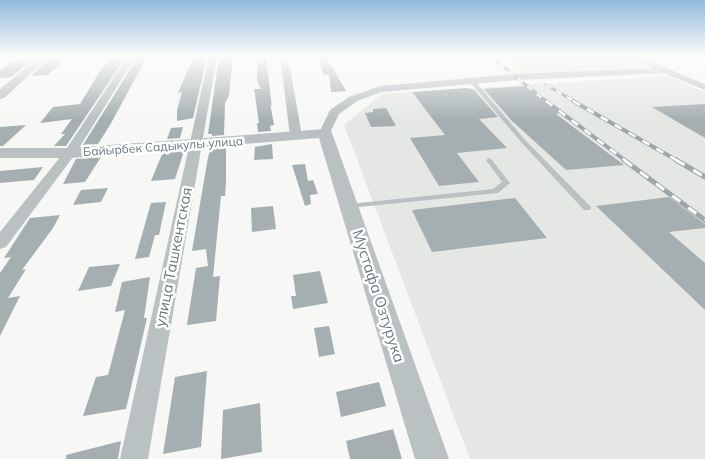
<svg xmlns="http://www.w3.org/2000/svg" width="705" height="459" font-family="Mulish,sans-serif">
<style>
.built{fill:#e5e7e5}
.building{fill:#a5afb1}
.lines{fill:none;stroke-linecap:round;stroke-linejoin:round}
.service{fill:#bac1c2;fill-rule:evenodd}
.minor{fill:#bac1c2;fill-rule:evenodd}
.tertiary{fill:#bac1c2;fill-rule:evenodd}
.rail-far2-casing{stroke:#9da6a9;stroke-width:3}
.rail-far1-casing{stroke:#9da6a9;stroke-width:4}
.rail-casing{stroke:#9da6a9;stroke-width:5}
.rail-far2{stroke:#fff;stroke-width:2;stroke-dasharray:6;stroke-linecap:butt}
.rail-far1{stroke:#fff;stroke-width:2.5;stroke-dasharray:8;stroke-linecap:butt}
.rail{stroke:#fff;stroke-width:3;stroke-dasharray:10;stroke-linecap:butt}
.labels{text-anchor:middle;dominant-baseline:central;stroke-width:5;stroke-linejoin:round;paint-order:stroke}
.far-street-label{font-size:12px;fill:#66797d;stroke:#fff}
.street-label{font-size:15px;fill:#66797d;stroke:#fff}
</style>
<rect width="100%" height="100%" fill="#f7f7f5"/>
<!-- built -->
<path class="built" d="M498 56H622L646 68 520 73Z
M669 76 705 92V459H470L344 125 382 94Z"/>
<!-- building -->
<path class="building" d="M194 56H206L207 57 193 118 177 121V110L182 92 178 93Z
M233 56 229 96 225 103 224 135 212 136V134H208L219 57Z
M317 56H326L346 91 331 92 329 74 324 75Z
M65 57 59 62H63L47 75 31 76 51 58Z
M138 57H147L110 125 98 144 83 145Z
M125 58 66 146H54L65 134H61L72 119 40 123 53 107 80 104 102 68 111 59Z
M266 58 272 107 270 103 274 125 270 126 271 131 258 132 257 123H259L254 89H261L257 81V59Z
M34 59 11 77 0 78V70L10 63 18 60Z
M525 86 561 113 556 114 624 165 566 170 511 120 484 89Z
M467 88 474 90 498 117 479 119 507 148 457 153 479 182 439 186 410 138 445 135 412 92Z
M705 104V138L652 107Z
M386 108 396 126 371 127 365 113 373 112V109Z
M26 125 3 146H0V127Z
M183 127 180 138 167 139 171 128Z
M272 144 273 159 254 160 255 147Z
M226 147V182L225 196H221L213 277 220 276 216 321 187 325 196 268 208 266 206 249 192 251 207 163 210 149Z
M184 151 175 179 151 181 163 152Z
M101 157 85 182 63 184 76 159Z
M305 164 308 181 313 180 318 194 310 195 311 204 305 206 292 165Z
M43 167 34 180 0 183V171Z
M108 188 101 202 73 205 81 190Z
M669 197 705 224V228L669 232 705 263V310L596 206Z
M515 198 547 238 432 252 412 210Z
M166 202 159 235H155L149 257 135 259 151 203Z
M273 206 276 229 252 232 251 208Z
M60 215 53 228 22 270 26 269 8 298 20 296 0 336V273L11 257 4 258 30 218Z
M120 264 111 286 78 291 89 267Z
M320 271 328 303 293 309 291 296H296L293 275Z
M150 277 144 318H147L126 409 83 416 96 377 108 375 125 310 115 312 122 282Z
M329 326 335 354 319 357 314 328Z
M207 371 201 447 163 454 175 377Z
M379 382 386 406 341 417 336 392Z
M260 403 262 452 221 459 223 410Z
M393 429 402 459H350L346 441Z
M121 441 118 459H66V455Z"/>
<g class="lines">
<!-- service -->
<path class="service" d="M470 80H474L526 141 590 206 591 208 590 210H584L522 143 470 82Z
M489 158 491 159 510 183 498 193 349 208 345 206 349 204 493 189 502 182 486 160Z"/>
<!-- minor -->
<path class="minor" d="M128 56H136L76 153 6 247 0 249V232L65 151Z
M209 56H217L148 459H120Z
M280 56H288L302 136 296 140 290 136Z
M628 56H638L705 84V90L664 73 517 80 381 92 357 101 339 114 329 135H321L319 133 330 110 349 97 380 86 517 74 653 68Z"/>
<!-- tertiary -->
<path class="tertiary" d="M40 56H50L4 98 0 99V89Z
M325 129 330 130 332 133 449 459H415L319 138 70 158H0V148H70Z"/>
<!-- rail-far2 casing -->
<g class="rail-far2-casing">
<path id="rail-far2" d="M490 56 547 102
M546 85 576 102"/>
</g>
<!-- rail-far1 casing -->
<g class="rail-far1-casing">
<path id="rail-far1" d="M546 101 626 161
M573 101 678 161"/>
</g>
<!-- rail casing -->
<g class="rail-casing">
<path id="rail" d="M624 160 705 220
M676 160 705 177"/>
</g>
<!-- rail-far2 -->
<use href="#rail-far2" class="rail-far2"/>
<!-- rail-far1 -->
<use href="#rail-far1" class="rail-far1"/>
<!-- rail -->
<use href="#rail" class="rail"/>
</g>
<!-- sky -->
<linearGradient id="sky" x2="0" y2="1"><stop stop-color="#93bada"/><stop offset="0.47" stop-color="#fbfbfa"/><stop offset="1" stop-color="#fbfbfa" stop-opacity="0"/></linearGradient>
<rect width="705" height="120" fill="url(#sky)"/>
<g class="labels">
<!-- far-street labels -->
<g class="far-street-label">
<text transform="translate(163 146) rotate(-4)">Байырбек Садыкулы улица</text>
</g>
<!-- street labels -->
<g class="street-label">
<text transform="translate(173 257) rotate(-79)">улица Ташкентская</text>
<text transform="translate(379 296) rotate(72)">Мустафа Озтурука</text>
</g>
</g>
</svg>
